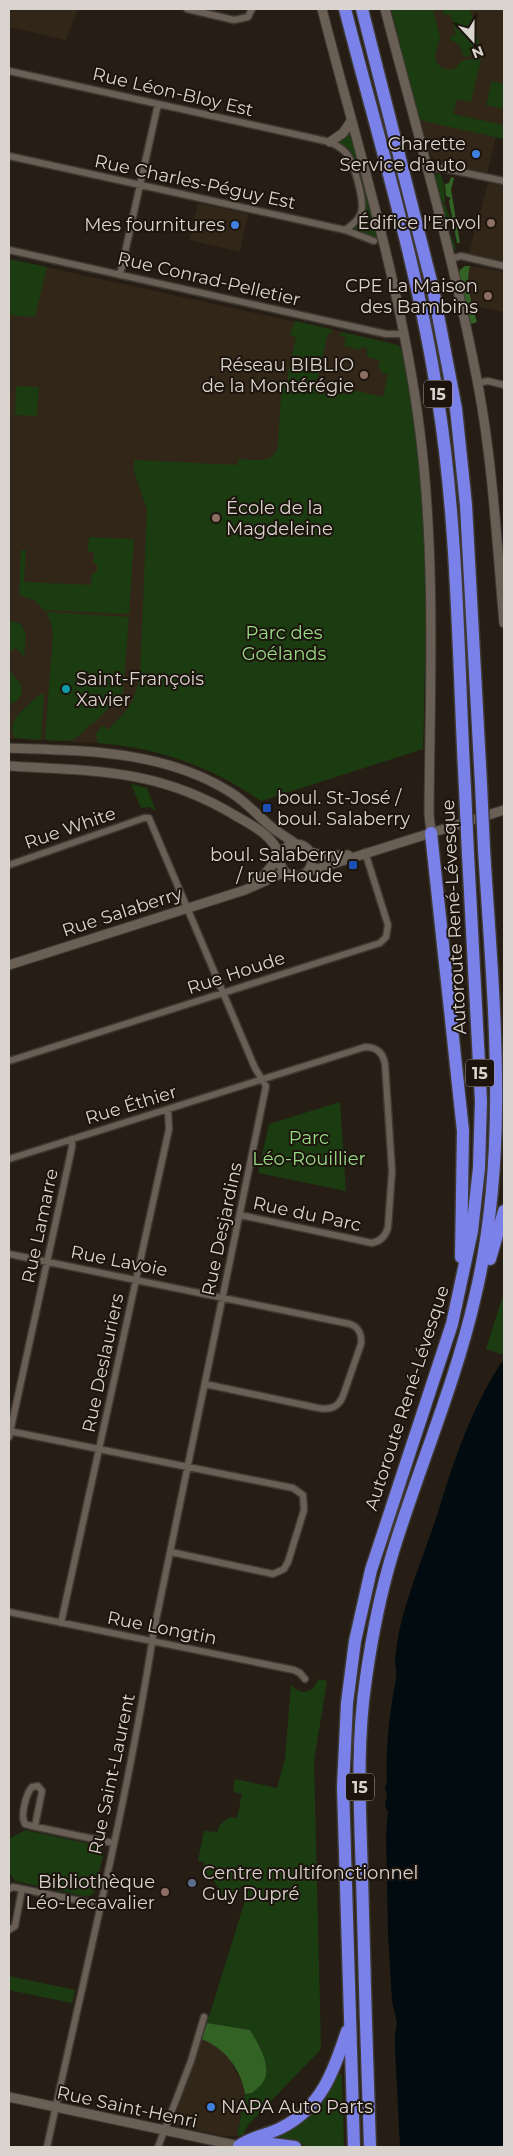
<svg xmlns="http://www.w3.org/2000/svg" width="513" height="2156" font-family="Montserrat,sans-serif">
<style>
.built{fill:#322619}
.green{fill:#1a3c10}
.forest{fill:#336225}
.water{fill:#020c10}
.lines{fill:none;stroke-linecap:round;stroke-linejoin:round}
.minor-casing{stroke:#3f3934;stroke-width:9}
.tertiary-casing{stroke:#3f3934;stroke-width:11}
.motorway-casing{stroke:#3f3934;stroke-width:15}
.minor{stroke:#695f55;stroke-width:6}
.tertiary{stroke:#695f55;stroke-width:9}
.motorway{stroke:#7a82e9;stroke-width:12}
.motorway-bridge-casing{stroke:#3f3934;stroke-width:15;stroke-linecap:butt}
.motorway-bridge{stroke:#7a82e9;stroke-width:12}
.shop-dot{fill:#3f7fe0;stroke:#1c140d;stroke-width:2}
.education-dot{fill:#8d6e63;stroke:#1c140d;stroke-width:2}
.culture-dot{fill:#0f9aa8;stroke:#1c140d;stroke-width:2}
.transit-dot{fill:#1a4fb4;stroke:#1c140d;stroke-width:2}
.service-dot{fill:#5c6f8a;stroke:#1c140d;stroke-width:2}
.labels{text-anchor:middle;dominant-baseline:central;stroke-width:4;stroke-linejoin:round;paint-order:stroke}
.shield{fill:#1c140d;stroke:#a19a95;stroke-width:1}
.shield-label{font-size:16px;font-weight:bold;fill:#dad4cf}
.street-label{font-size:18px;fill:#dad4cf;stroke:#1c140d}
.poi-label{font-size:18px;fill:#dad4cf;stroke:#1c140d;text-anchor:end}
.park-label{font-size:18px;fill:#98dc85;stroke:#1c140d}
</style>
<rect width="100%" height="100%" fill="#261e15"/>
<!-- built -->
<path class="built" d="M9 9H78L66 40 9 27Z
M391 9H504V139L496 137 487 173 438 162 430 154 419 120Z
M488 183 504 186V261L469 253Z
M198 203 248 214 240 252 189 240Z
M9 259 392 343 402 348 426 597 423 749 261 801 213 772 162 753 116 744 9 738Z
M470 266 504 272V312L472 305 468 272Z
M201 2039 219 2047 228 2056 243 2085 245 2094 237 2136H223L177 2126 173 2123Z"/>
<!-- green -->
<path class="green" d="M391 9H433L440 38 435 56 437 63 442 68 450 70 456 68 462 61 479 57 481 58 471 102 457 99 453 114 503 125 504 122V139L419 120Z
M442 9H470L480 47 477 48 478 53 464 57 460 46 450 39V36L456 35 450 14 444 15Z
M492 81 504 84V109L486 105Z
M349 130 351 136 379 239 352 228 363 216 366 203 353 156 339 142Z
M440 173 444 184 445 202 443 203 445 205 450 217 447 225C449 234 455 241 456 250L451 246 433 181 435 175Z
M9 259 47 267 35 317 9 315Z
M295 321 331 329 332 334 328 333 315 391 333 395 337 379 340 380 338 392 351 394 352 390 383 397 388 374 381 373 382 370 378 368 380 360 367 357V348L361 347 360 350 344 346 346 337 339 336 342 332 398 345 404 352C412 402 420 452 423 503 428 585 425 667 423 749L261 801C211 766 158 748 98 743L96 734 102 725 108 730C129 708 134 705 140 674L147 509 134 472V460L238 465V459C254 460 276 465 278 444L282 384H288V373L296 337 290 335Z
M16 386 39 387 37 416 15 415Z
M89 537 134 539 129 614 44 610 34 600 19 595 21 550H26L24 582 91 585 92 574 97 572V564L93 562 94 552H88Z
M46 612 129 617 123 693 93 724 91 723C74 744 71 741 45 740L53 635 51 623Z
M9 621 20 623 26 634 24 657 15 647 9 653Z
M11 672 21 684 22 693 17 701 9 704V674Z
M40 694H44L41 740 15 738C4 721 29 705 40 694Z
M131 784 147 788 156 811 149 807 141 808Z
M340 1102 346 1191 258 1173 269 1124Z
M504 1292V1355L486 1349Z
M318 1679 327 1681 314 1761 321 2049 248 2125 243 2135 237 2136 245 2094 252 2093 265 2062 261 2048 250 2030 207 2023 247 1894 248 1886H241L236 1899 221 1898 222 1894 213 1879 202 1876 204 1862 198 1861 204 1831 217 1832 220 1825 230 1817 237 1818 242 1794 235 1792 233 1790 235 1779 277 1788 285 1759 291 1684C300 1697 314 1693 318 1679Z
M25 1830 99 1846 104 1852 94 1893 88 1897 15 1881 9 1871V1839Z
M9 1976 75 1990 72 2003 9 1990Z
M338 2073 342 2075 344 2147H309L290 2140H273L272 2136Z"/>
<!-- forest -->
<path class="forest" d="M451 177 454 178 451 190 460 243H457L449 201 451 198 446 196 445 184 449 183Z
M465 266H470C465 283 472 305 477 322L471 324 459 275 460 270Z
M207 2023 250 2030C258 2043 273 2067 263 2082 261 2086 255 2090 252 2093L245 2094C241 2069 224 2047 201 2039Z"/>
<!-- water -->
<path class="water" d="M504 1361V2147H400L395 2049V2033L397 2023 392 2001 388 1934 386 1833 388 1812 385 1806 387 1795 385 1787 387 1781C385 1749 390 1710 396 1679 397 1673 395 1667 395 1661 396 1649 398 1635 401 1623 411 1584 427 1547 439 1509 455 1457 472 1408 501 1363Z"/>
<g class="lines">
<!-- minor casing -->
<g class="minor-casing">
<path id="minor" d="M187 9 234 20 248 17 252 9
M9 71 330 142C336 145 342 148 346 153 354 162 365 202 361 213 358 221 351 226 345 230
M9 156 345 230 374 241
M426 169 442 168 504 181
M9 250 386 334H404
M450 259 461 256 504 266
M120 275 158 104
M477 383 488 381 504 385
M9 865 144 818H149L255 1068 266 1086 154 1630C127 1804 84 1975 47 2147
M9 1061 380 943 386 937 388 925 365 852
M9 1159 365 1047C377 1047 383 1053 385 1064L392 1171 388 1227C386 1236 381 1241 372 1243L240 1215
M9 1254 350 1324C359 1327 362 1335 361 1344L343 1396C338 1408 330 1410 318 1408L205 1384
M9 1431 293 1488 303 1495 304 1510 288 1562 284 1569 273 1574 171 1552
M9 1437 72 1147V1139
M9 1612 294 1670 300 1673 305 1679
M61 1623 169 1129 168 1109
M35 1826 42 1791 38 1786 32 1787C26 1794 20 1816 25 1824L32 1826 113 1843
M9 1889 13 1887 100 1905
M9 1930 15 1926 22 1889
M158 2147 191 2061 204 2017"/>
</g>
<!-- tertiary casing -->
<g class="tertiary-casing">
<path id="tertiary" d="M322 9C358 149 402 288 420 432 436 559 430 687 429 814L431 833
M385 9C418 135 455 262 479 390 493 467 497 546 504 623
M330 142 343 133 351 121
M9 748C85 751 163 750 230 792 245 801 255 813 268 824 276 832 287 837 296 844
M9 766C96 771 159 769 236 816 254 826 273 836 280 856
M280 860a16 16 0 1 1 32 0a16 16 0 1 1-32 0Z
M310 852 323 855H348
M307 872 504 810
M253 884 264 875 280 856
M9 965 245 890 285 872
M9 2097 239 2146"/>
</g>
<!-- motorway casing -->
<g class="motorway-casing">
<path id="motorway" d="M345 9C378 138 418 267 438 400 458 526 458 660 465 789
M362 9 433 289 456 409 466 505 481 784
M431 833 463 1131 461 1257
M490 1259 504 1211
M239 2146C251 2137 267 2135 281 2128 321 2108 334 2071 347 2031
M254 2147 272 2144 295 2147
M354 2147 343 1787 347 1703 355 1641 371 1570 452 1324 472 1231 479 1168 481 1101 468 854
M370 2147C367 2057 364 1966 362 1876 360 1810 356 1744 366 1678 372 1636 380 1595 392 1555 418 1469 455 1385 475 1297 510 1150 493 998 484 849"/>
</g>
<!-- minor -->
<use href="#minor" class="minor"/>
<!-- tertiary -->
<use href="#tertiary" class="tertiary"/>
<!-- motorway -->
<use href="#motorway" class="motorway"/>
<!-- motorway-bridge casing -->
<g class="motorway-bridge-casing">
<path id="motorway-bridge" d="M481 784 484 849
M465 789 468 854"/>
</g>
<!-- motorway-bridge -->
<use href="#motorway-bridge" class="motorway-bridge"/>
</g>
<!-- markers -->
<g class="shop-dot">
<circle cx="476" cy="154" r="5"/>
<circle cx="235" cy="225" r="5"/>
<circle cx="211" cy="2107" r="5"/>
</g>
<g class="education-dot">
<circle cx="491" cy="223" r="5"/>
<circle cx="488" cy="296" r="5"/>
<circle cx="364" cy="375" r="5"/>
<circle cx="216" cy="518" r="5"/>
<circle cx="165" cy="1892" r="5"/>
</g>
<circle class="culture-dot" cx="66" cy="689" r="5"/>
<g class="transit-dot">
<rect x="262" y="803" width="10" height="10" rx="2.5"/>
<rect x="348" y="860" width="10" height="10" rx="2.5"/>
</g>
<circle class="service-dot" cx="192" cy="1883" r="5"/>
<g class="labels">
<!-- shield labels -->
<g class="shield">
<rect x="424" y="380.5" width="28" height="27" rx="4"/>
<rect x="466" y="1059.5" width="28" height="27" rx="4"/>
<rect x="346" y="1773.5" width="28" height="27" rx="4"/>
</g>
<g class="shield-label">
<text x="438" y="394">15</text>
<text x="480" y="1073">15</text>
<text x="360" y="1787">15</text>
</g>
<!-- street labels -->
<g class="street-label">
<text transform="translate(173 92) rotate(13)">Rue Léon-Bloy Est</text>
<text transform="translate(195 182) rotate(12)">Rue Charles-Péguy Est</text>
<text transform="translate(209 279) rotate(13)">Rue Conrad-Pelletier</text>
<text transform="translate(70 828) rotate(-19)">Rue White</text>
<text transform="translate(122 912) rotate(-18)">Rue Salaberry</text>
<text transform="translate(454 917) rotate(-93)">Autoroute René-Lévesque</text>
<text transform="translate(236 973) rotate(-18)">Rue Houde</text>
<text transform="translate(131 1105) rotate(-17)">Rue Éthier</text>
<text transform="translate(307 1214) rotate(12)">Rue du Parc</text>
<text transform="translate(40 1226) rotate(-78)">Rue Lamarre</text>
<text transform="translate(222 1229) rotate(-78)">Rue Desjardins</text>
<text transform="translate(119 1261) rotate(11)">Rue Lavoie</text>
<text transform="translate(103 1363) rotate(-78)">Rue Deslauriers</text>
<text transform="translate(407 1398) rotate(-72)">Autoroute René-Lévesque</text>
<text transform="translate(162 1628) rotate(11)">Rue Longtin</text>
<text transform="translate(112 1774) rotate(-78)">Rue Saint-Laurent</text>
<text transform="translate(127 2107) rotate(12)">Rue Saint-Henri</text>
</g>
<!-- poi labels -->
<g class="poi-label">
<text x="466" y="144">Charette<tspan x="466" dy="21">Service d'auto</tspan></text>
<text x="481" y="223">Édifice l'Envol</text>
<text x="225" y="225">Mes fournitures</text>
<text x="478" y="286">CPE La Maison<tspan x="478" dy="21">des Bambins</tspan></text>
<text x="354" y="365">Réseau BIBLIO<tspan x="354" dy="21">de la Montérégie</tspan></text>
<text x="226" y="508" text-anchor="start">École de la<tspan x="226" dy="21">Magdeleine</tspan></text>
<text x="76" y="679" text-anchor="start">Saint-François<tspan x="76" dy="21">Xavier</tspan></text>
<text x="277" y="798" text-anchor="start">boul. St-José /<tspan x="277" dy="21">boul. Salaberry</tspan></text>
<text x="343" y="855">boul. Salaberry<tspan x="343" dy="21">/ rue Houde</tspan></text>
<text x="202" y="1873" text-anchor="start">Centre multifonctionnel<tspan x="202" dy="21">Guy Dupré</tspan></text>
<text x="155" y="1882">Bibliothèque<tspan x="155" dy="21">Léo-Lecavalier</tspan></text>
<text x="221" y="2107" text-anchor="start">NAPA Auto Parts</text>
</g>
<!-- park labels -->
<g class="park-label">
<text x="284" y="633">Parc des<tspan x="284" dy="21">Goélands</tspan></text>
<text x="309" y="1138">Parc<tspan x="309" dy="21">Léo-Rouillier</tspan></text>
</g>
</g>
<!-- border -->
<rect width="513" height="2156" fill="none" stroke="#dad4cf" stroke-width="20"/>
<!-- north arrow -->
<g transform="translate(473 40) rotate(159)" stroke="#1c140d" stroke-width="4" paint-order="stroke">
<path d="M0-4L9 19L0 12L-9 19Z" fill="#dad4cf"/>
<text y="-8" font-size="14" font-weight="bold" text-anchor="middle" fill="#dad4cf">N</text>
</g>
</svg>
